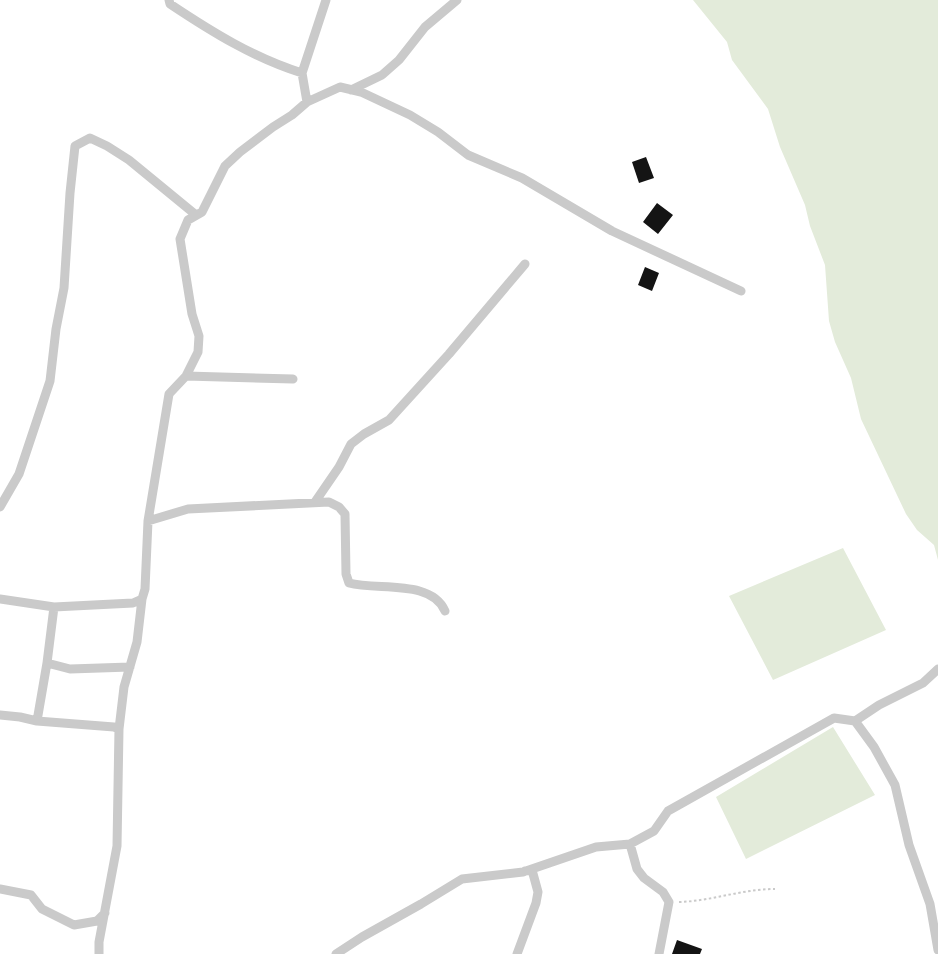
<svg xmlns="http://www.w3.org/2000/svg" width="938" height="954" font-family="'Alegreya Sans',sans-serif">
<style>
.green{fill:#e3ebda}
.building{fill:#141414}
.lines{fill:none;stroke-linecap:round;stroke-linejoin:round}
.path{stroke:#cacaca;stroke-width:2;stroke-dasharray:2.5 2.5;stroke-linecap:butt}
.street{stroke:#cacaca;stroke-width:9}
</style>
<rect width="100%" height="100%" fill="#fff"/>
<!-- green -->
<path class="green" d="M693 0H938V560L934 545 917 530 906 514 861 419 851 378 835 342 829 321 825 265 810 226 805 205 780 147 768 109 732 60 727 42Z
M843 548 886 630 773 680 729 596Z
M833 727 875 795 746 859 716 797Z"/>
<!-- building -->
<path class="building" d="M646 157 654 178 639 183 632 162Z
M657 203 673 215 658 234 643 222Z
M645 267 659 273 652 291 638 285Z
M677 940 702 949 700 954H672Z"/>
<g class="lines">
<!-- path -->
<path class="path" d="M679 902C712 901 742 889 775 889"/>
<!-- street -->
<path class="street" d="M169 0 170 4C212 32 254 58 302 73
M351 90 382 75 399 60 425 27 457 0
M307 102 302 73 326 0
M186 376 198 352 199 336 192 314 180 239 188 220 202 212 225 166 240 152 273 127 292 115 307 102 340 87 361 92 410 115 438 132 468 155 522 178 612 231 741 291
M315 502 339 467 351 444 364 434 389 420 449 354 525 264
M0 507 19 474 50 381 56 329 64 288 70 193 75 146 90 138 107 146 129 160 196 215
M148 521 188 509 329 502 339 507 345 514 346 574 349 583C378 591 431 579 445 611
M0 599 54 607 133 603 142 599 145 589 148 521 169 394 186 376 293 379
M47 663 70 669 130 667
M0 715 20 717 37 721 114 727 119 729
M37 721 47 663 54 607
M855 721 879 705 923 683 938 669
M630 844 637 869 644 878 663 892 669 902 659 954
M0 889 31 895 42 909 74 925 97 921 105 913
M99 954V942L117 846 119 729 124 687 137 642 142 599
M336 954 362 937 421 904 462 879 523 872 596 847 630 844 654 831 668 811 834 718 855 721 874 747 895 785 909 845 930 904 938 950
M517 954 536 903 538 892 532 870 525 871"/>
</g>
</svg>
